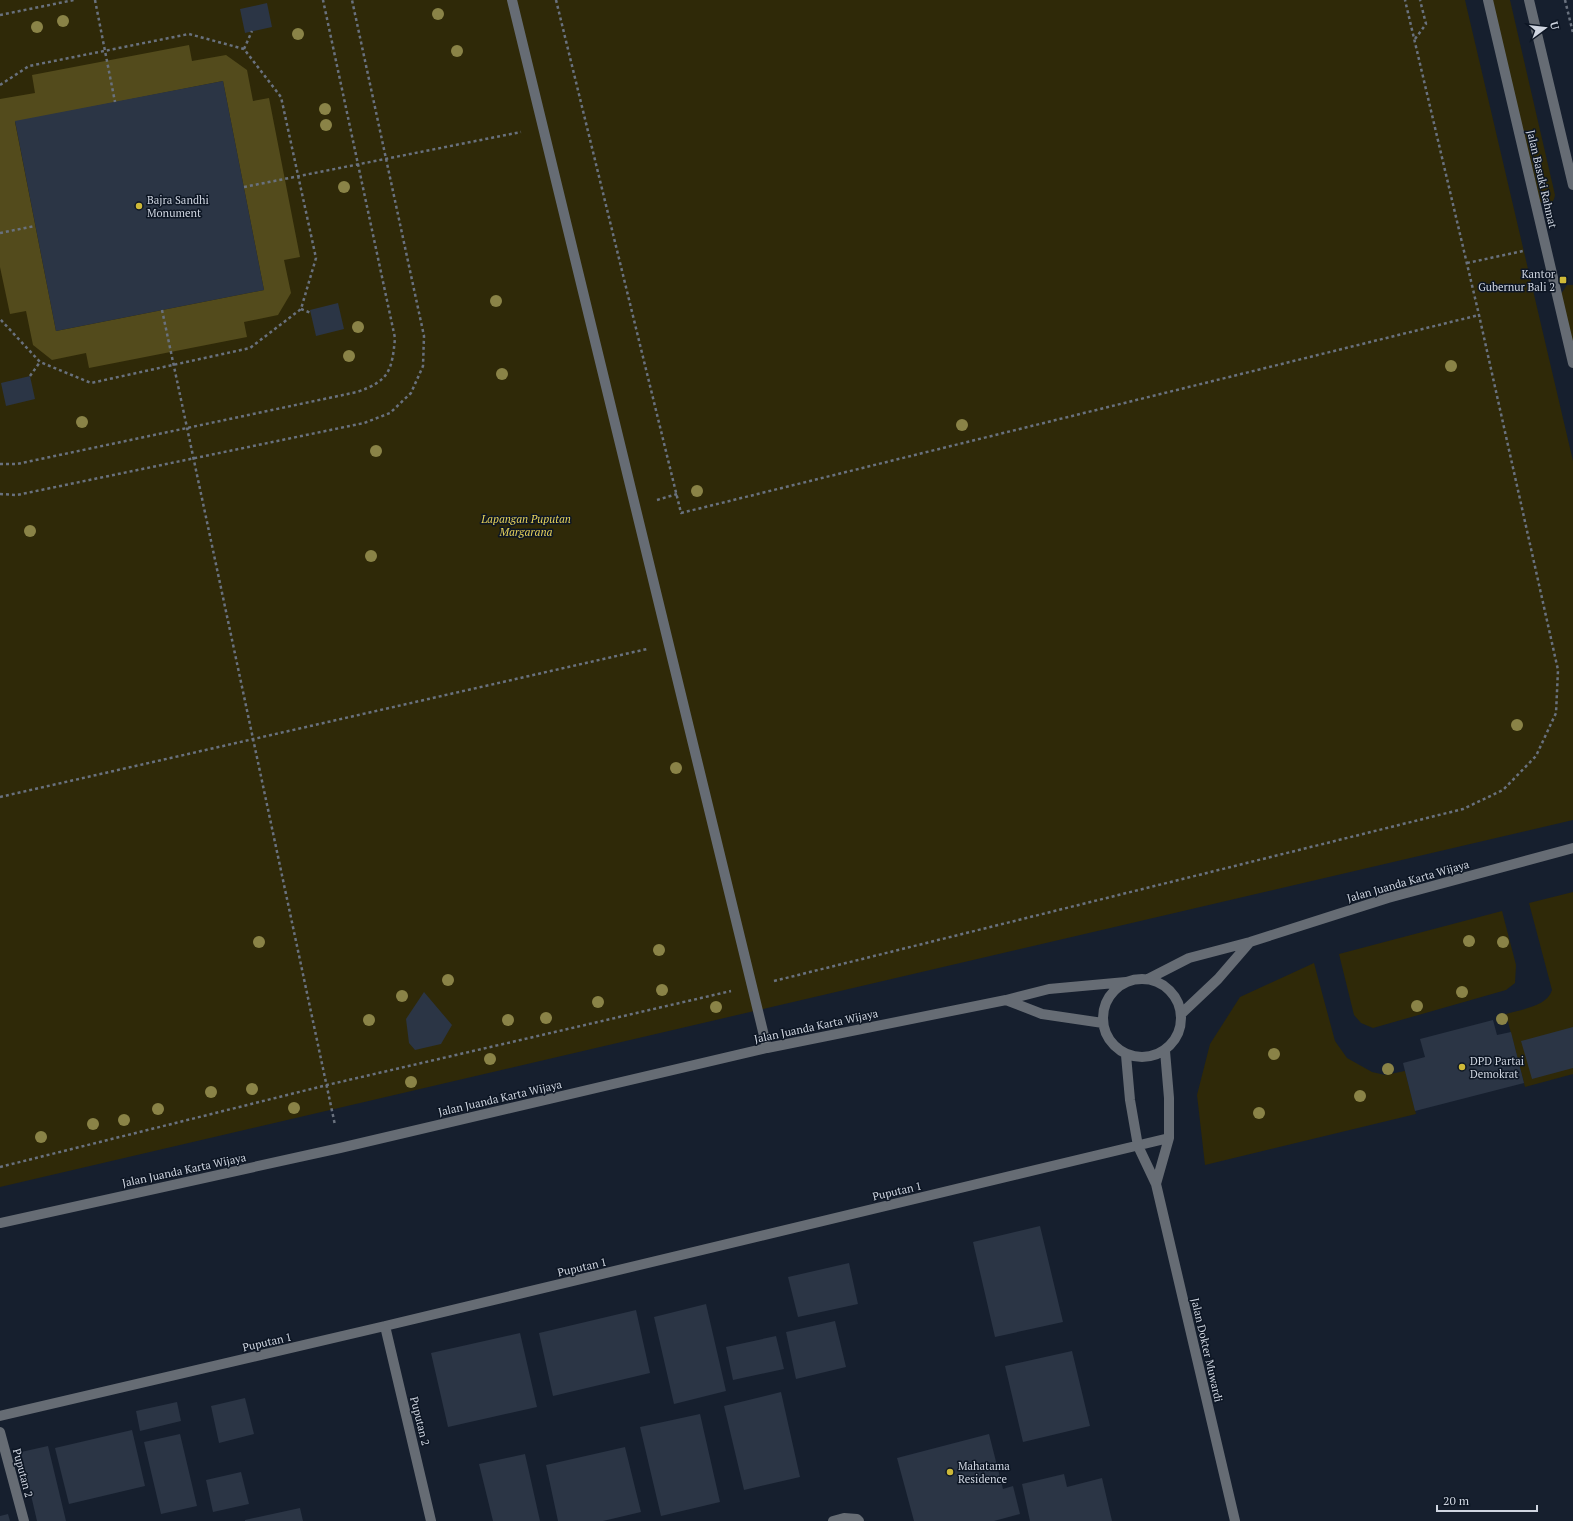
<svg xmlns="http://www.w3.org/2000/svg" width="1573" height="1521" font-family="'PT Serif',serif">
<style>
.green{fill:#2f2908}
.water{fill:#534b1c;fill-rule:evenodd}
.building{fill:#2b3545}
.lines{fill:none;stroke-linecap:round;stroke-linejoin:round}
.path{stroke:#69717e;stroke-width:2.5;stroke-dasharray:3 3;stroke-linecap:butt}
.minor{stroke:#666c74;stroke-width:10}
.tree{fill:#8a8347}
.poi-dot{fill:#ceb938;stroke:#0d1624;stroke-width:1.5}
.labels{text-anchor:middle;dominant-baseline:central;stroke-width:3;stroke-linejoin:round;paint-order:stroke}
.street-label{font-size:11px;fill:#cfd5e0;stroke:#0d1624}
.poi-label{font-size:11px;fill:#cfd5e0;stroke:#0d1624;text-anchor:start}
.park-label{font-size:11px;font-style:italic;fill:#e9d45b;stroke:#0d1624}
</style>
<rect width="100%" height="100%" fill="#161f2e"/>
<!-- green -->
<path class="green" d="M0 0H1465L1573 461V820L0 1187Z
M1492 0H1510L1555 195C1554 201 1551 206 1544 205L1539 200Z
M1567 285H1573V344L1561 294Z
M1573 892V1074L1525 1087 1506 1014C1521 1009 1547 1007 1552 990L1529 903Z
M1502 911 1516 965 1515 983 1506 990 1373 1028 1361 1023 1354 1015 1339 954Z
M1314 963 1335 1041 1347 1058 1372 1072 1385 1075 1405 1071 1416 1114 1205 1165 1197 1095 1210 1044 1240 997Z"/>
<!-- water -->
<path class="water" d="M189 45 192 61 226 55 247 70 253 101 269 98 300 257 284 260 291 293 278 315 244 322 247 337 89 368 86 353 52 360 33 345 26 311 10 314 0 267V99L35 93 32 75ZM223 81 264 290 56 331 15 122Z"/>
<!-- building -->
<path class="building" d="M267 3 272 27 245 33 240 9Z
M223 81 264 290 56 331 15 121Z
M338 303 344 329 316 336 310 310Z
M30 376 35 399 6 406 1 383Z
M424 992 452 1025 441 1044 415 1050 409 1043 406 1019Z
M1493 1020 1497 1035 1511 1032 1524 1083 1415 1111 1403 1063 1425 1057 1420 1039Z
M1573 1027V1068L1532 1079 1521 1041Z
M1040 1226 1063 1322 995 1337 973 1242Z
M849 1263 858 1304 798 1317 788 1277Z
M706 1304 726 1391 674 1404 654 1317Z
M636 1310 650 1373 553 1396 539 1333Z
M835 1321 846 1367 796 1379 786 1332Z
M520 1333 537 1407 448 1427 431 1353Z
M776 1336 784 1369 733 1380 726 1347Z
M1072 1351 1090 1426 1023 1442 1005 1366Z
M781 1392 800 1477 744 1490 724 1406Z
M245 1398 254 1434 219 1443 211 1406Z
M177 1402 181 1421 140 1431 136 1411Z
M700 1414 720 1502 661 1516 640 1427Z
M132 1430 145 1486 69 1504 55 1448Z
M180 1434 197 1506 161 1514 144 1442Z
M989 1434 1003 1489 1013 1486 1020 1514 994 1521H914L897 1458Z
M48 1446 66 1521H37L21 1452Z
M625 1447 641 1512 603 1521H558L546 1465Z
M525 1454 540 1521H493L479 1464Z
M241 1472 249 1504 213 1512 206 1480Z
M1064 1474 1067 1487 1102 1478 1112 1521H1030L1022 1484Z
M300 1508 303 1521H245V1520Z
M8 1514 10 1521H0V1516Z"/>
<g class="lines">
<!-- path -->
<path class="path" d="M95 0 115 102
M556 0 681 513 1479 315
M1565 0 1573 33
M0 15 74 0
M1415 39 1426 24 1420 0
M244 49 252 31
M0 85 29 66 189 34 244 49 281 97 316 258 301 309 250 348 91 383 40 362 0 319
M244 187 521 132
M0 233 35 226
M1467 263 1523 251
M301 309 311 313
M162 310 335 1125
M30 376 40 362
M0 464H17L357 392C389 381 392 371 395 338L323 0
M0 494 17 495 364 423 390 413 411 393 423 366 424 336 352 0
M657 500 677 494
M0 797 647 649
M774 981 1463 809 1503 790 1536 756 1556 713 1558 670 1479 315 1405 0
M0 1167 327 1085 731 991"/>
<!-- minor -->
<path class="minor" d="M512 0 767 1048
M1488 0 1573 363
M1529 0 1573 185
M1103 1018a39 39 0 1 1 78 0a39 39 0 1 1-78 0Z
M1148 979 1189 958 1250 942 1388 898 1573 848
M1006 1000 1042 1014 1103 1023
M1181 1014 1218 979 1250 942
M1126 1055 1130 1100 1138 1146 1156 1184 1235 1521
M1156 1184 1169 1138V1098L1165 1051
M0 1223 340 1148 767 1048 1006 1000 1049 989 1126 982
M385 1326 431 1521
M0 1416 385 1326 1169 1138
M0 1432 24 1521
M833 1521 844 1518 857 1519 859 1521"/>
</g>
<!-- trees -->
<g class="tree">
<circle cx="438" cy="14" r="6"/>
<circle cx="63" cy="21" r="6"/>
<circle cx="37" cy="27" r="6"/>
<circle cx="298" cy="34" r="6"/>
<circle cx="457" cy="51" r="6"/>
<circle cx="325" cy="109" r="6"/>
<circle cx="326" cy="125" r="6"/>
<circle cx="344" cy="187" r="6"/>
<circle cx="496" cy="301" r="6"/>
<circle cx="358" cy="327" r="6"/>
<circle cx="349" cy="356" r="6"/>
<circle cx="1451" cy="366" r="6"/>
<circle cx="502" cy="374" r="6"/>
<circle cx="82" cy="422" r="6"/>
<circle cx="962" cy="425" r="6"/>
<circle cx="376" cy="451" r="6"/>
<circle cx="697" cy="491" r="6"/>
<circle cx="30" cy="531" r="6"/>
<circle cx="371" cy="556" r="6"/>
<circle cx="1517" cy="725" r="6"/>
<circle cx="676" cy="768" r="6"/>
<circle cx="1469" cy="941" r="6"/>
<circle cx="259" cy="942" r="6"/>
<circle cx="1503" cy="942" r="6"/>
<circle cx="659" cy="950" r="6"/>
<circle cx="448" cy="980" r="6"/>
<circle cx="662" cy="990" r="6"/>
<circle cx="1462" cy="992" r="6"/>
<circle cx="402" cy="996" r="6"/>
<circle cx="598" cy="1002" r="6"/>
<circle cx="1417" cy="1006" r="6"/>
<circle cx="716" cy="1007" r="6"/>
<circle cx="546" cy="1018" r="6"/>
<circle cx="1502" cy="1019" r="6"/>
<circle cx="369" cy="1020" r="6"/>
<circle cx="508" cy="1020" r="6"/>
<circle cx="1274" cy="1054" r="6"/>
<circle cx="490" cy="1059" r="6"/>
<circle cx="1388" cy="1069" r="6"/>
<circle cx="411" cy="1082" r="6"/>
<circle cx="252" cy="1089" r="6"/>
<circle cx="211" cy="1092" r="6"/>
<circle cx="1360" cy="1096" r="6"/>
<circle cx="294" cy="1108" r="6"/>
<circle cx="158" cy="1109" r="6"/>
<circle cx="1259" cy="1113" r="6"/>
<circle cx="124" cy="1120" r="6"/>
<circle cx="93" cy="1124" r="6"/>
<circle cx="41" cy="1137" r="6"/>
</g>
<!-- markers -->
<g class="poi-dot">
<circle cx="139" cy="206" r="4"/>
<rect x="1559" y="276" width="8" height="8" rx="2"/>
<circle cx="1462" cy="1067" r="4"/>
<circle cx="950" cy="1472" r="4"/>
</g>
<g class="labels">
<!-- street labels -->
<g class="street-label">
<text transform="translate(1542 179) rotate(77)">Jalan Basuki Rahmat</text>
<text transform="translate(1408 881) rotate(-16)">Jalan Juanda Karta Wijaya</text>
<text transform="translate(816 1026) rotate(-12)">Jalan Juanda Karta Wijaya</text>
<text transform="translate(500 1098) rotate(-13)">Jalan Juanda Karta Wijaya</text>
<text transform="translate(184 1170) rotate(-12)">Jalan Juanda Karta Wijaya</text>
<text transform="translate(897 1191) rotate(-13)">Puputan 1</text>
<text transform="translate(582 1267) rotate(-13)">Puputan 1</text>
<text transform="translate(267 1342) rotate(-13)">Puputan 1</text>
<text transform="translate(1207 1350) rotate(77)">Jalan Dokter Muwardi</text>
<text transform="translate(420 1421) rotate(76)">Puputan 2</text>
<text transform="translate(23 1473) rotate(75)">Puputan 2</text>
</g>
<!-- poi labels -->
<g class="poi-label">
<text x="147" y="200">Bajra Sandhi<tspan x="147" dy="13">Monument</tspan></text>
<text x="1555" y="274" text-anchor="end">Kantor<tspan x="1555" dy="13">Gubernur Bali 2</tspan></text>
<text x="1470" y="1061">DPD Partai<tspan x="1470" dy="13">Demokrat</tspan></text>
<text x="958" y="1466">Mahatama<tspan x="958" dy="13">Residence</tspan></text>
</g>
<!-- park labels -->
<g class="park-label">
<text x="526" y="519">Lapangan Puputan<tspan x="526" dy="13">Margarana</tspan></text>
</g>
</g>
<!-- north arrow -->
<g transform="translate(1545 28) rotate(75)" stroke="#0d1624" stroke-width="3" paint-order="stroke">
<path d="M0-3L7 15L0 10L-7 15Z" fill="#cfd5e0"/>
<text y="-6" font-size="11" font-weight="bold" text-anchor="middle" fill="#cfd5e0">U</text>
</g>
<!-- scale -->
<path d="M1437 1505v6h100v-6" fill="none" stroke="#cfd5e0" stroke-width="2"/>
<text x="1443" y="1505" font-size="12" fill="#cfd5e0" stroke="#0d1624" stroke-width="3" paint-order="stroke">20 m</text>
</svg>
